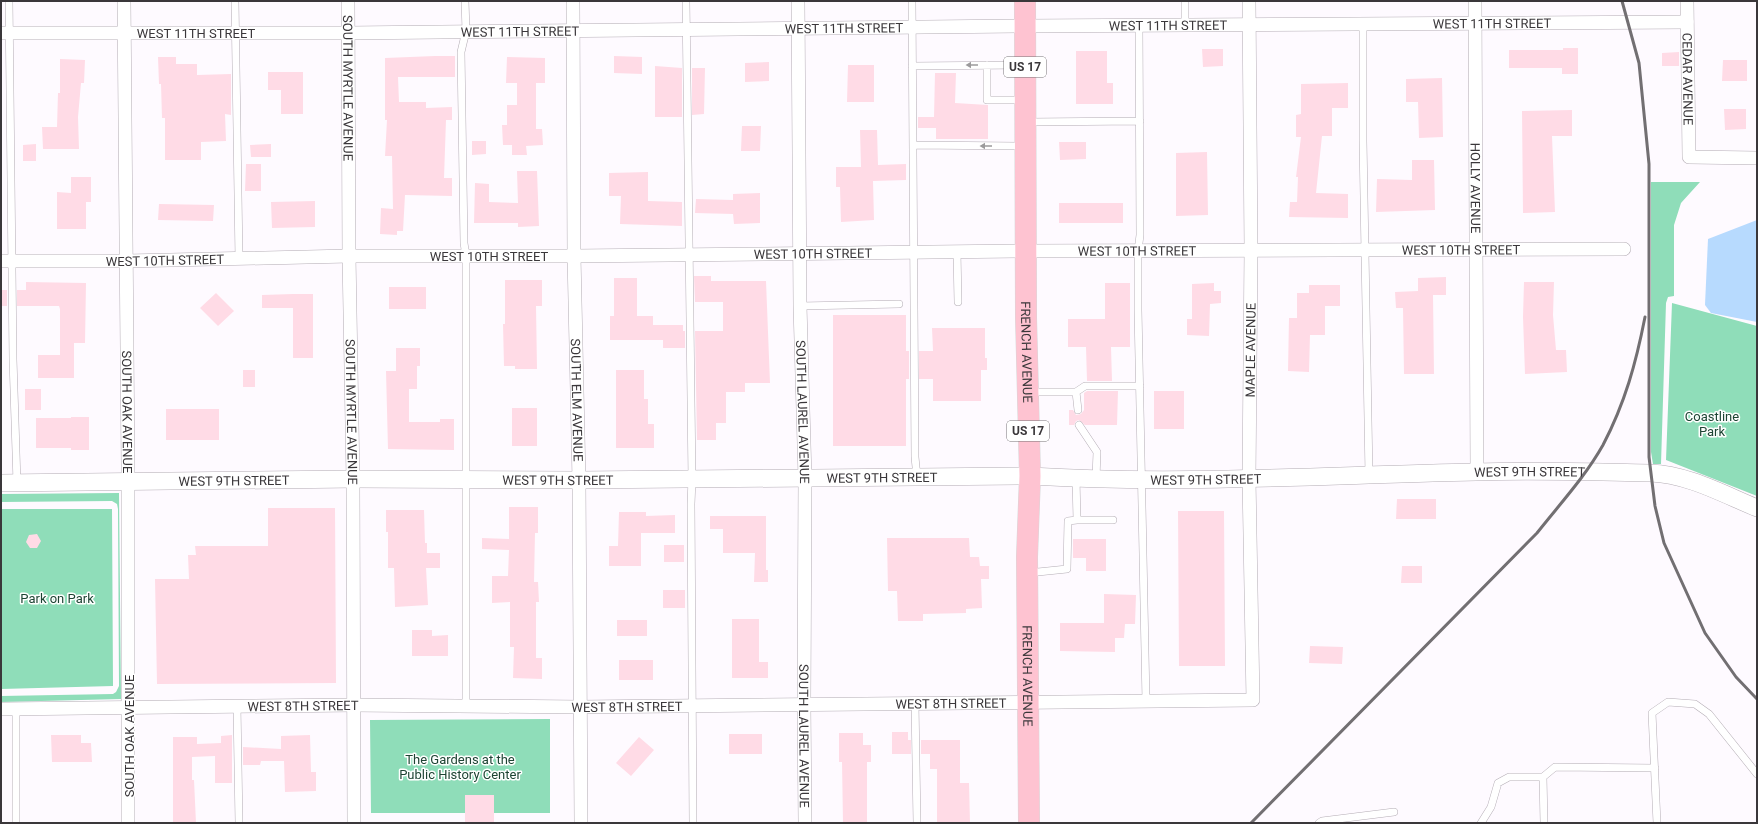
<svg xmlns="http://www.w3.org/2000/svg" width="1758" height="824" font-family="Roboto,sans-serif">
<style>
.green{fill:#8fddb9}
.water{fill:#b7dafe}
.building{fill:#ffdbe6}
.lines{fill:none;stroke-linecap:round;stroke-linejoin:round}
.service-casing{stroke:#b4adb5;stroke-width:8}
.minor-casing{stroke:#b4adb5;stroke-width:14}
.tertiary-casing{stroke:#b4adb5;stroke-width:18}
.primary-casing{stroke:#d8d7d8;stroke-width:22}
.service{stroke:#fff;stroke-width:7}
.minor{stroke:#fff;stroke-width:13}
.tertiary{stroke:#fff;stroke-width:17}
.primary{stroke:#fec3d1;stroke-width:21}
.rail{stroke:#726f72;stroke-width:3}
.oneway{fill:#9c9b9c}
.labels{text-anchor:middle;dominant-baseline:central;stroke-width:3;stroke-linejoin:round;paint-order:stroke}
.shield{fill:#fff;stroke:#757375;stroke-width:1}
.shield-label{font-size:12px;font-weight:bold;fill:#3a373a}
.street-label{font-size:13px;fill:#3a373a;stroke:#fff}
.park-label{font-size:13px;fill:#1d4433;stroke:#fff}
</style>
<rect width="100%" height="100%" fill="#fefaff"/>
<!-- green -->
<path class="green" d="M1651 182H1700L1681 203 1674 225V296L1668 297 1666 303 1661 464H1653L1651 452Z
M1672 303 1757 326V496L1666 460Z
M119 493 121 699 1 702V696L113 694 116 692 119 686 118 509 117 504 112 501 1 502V494Z
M1 509H112L113 686 1 689Z
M550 719V813H371L370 720Z"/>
<!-- water -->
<path class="water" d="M1757 220V322L1711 313 1705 305 1708 239Z"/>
<!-- building -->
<path class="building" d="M1563 48H1578V74H1562V68H1509V50H1563Z
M1202 49H1223V66L1203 67Z
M1076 51H1107V83H1113V104H1076Z
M1679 52V66H1662V53Z
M435 56H455V77H398L399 102H426V108L452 107V120H446L444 178H452V196L405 195 403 231H397V235L380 234 381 208 393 209 392 156H385L387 120H385V58Z
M614 56 642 57V74L614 73Z
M158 57H176V64H197V75L231 74V115L225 114 226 141 201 142V160H165V118H162L161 84H159Z
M507 57 545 58V83H536V129H542L543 145 526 146 527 155H512V145H503L502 125H507V105H517V83H506Z
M60 59 85 60 84 83H81L78 117 79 149H43L42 127H57L58 93H60Z
M1723 60H1747V81H1722Z
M769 62V81L745 82V63Z
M848 65H874V102H847Z
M655 66 682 68V117H655Z
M692 68H705L704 114 692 115Z
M268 72H303V114H281V90H268Z
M935 73H956L955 103 988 105V139H936V128H918V117H934Z
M1442 78 1443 137 1419 138 1418 102H1406V79Z
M1348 83V108H1332V136H1322L1316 193 1348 194V218L1289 217 1290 202H1297L1298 177H1296L1301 137H1296V115L1301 114V84Z
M1724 109H1746V129L1725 130Z
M1572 110V136H1552L1555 212 1523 213 1522 111Z
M742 126H761L760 151H741Z
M860 130H877L878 165 906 164V180L873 181 874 220 841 222 840 187H836V167H861Z
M472 141H486V154L472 155Z
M1059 142H1086V159L1060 160Z
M36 144V161H23V145Z
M271 144V157H251L250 145Z
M1207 152 1208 215 1176 216V153Z
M1412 160H1434L1435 210 1376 212 1377 179 1412 180Z
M246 164H261V191H245Z
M517 171H537L539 226 518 227V223H474L475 183 489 184V202L518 203Z
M648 172V201L682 202V226L620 224 621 196H609V173Z
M71 177H91V202H86V229H57V192L71 193Z
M760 193V223L734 224 733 214 695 213 696 199 733 200V194Z
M315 201V227L272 228 271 202Z
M1059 203H1123V223H1059Z
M159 204 214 205 213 221 158 220Z
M694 276H711V281H766L770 383H745V392H726V423H716V440H697L695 331H723V302H695Z
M1446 277V295H1433L1434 374H1404L1403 308H1396L1395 292 1418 291V278Z
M614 278H637V316H653V325H683V331H685V348H663V340H610V316H614Z
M505 280H542V306H536L537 369H515V366H504L503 324H505Z
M26 282 86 283 85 343H74V378H38V355H60V309L59 306H17V290H26Z
M1524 282H1554L1553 315 1556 350H1566L1567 372 1525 374 1523 317Z
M1105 283H1130V347H1111L1112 381H1087L1086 347H1068V319H1105Z
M1214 283V291H1221V303L1210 304 1209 336 1187 335V319H1192V284Z
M1309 285H1340V306H1325V335H1310L1309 372 1288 371 1289 318H1297V293H1309Z
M389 287H426V309H389Z
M1 290H7V306H1Z
M216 293 234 311 218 326 200 308Z
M293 294H313V358H293V308H262V295Z
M833 315H906V351H909V379H906V446H833Z
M932 328H985V358H987V370H981V401H933V379H919V351H933Z
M396 348H420V366H417V389H409V422H440V419H454V450L388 449 386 371H396Z
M243 370H255V387H243Z
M616 370H644V399H648V424H654V448H616Z
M25 389H41V410H25Z
M1087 391H1118L1117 425H1085L1079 420 1076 421 1074 425H1069V410H1073L1076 415 1081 414 1084 410V393Z
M1154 391H1184V429H1154Z
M512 408H537V446H512Z
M166 409H219V440H166Z
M71 417H89V450H71V448H36V418H71Z
M1397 499H1436V519H1396Z
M509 507H538V533H535L534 582H538L539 602H536V658H542V679L513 678 514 647H510V602L492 603V576H508L509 550 482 549V538L509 539Z
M268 508H335L336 683 157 684 155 579H189L188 555H196L195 546H268Z
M386 510H424L425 543H427V553H440V568H426L428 605 395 607 394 568H388V532H386Z
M1178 511H1224L1225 666H1179Z
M619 512H646V516L675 515V533H641V566H609V546H618Z
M710 516H766V570H768V582H754L755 553H723V529H710Z
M37 534 41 541 37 548H30L26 542 29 535Z
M887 538H969L970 557H979L980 566H989V579H981L982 608 966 609V613L923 614V621H898L897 591H888Z
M1073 539H1106V571H1086V558H1073Z
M664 545H684V562H664Z
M1402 566H1422V583H1401Z
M663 590H685V608H663Z
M1104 594 1136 595 1135 624H1125L1124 638H1115V652L1060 651V623H1104Z
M732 619H759V662H768V678H732Z
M617 620H647V636H617Z
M412 630H432V636L448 635V656H412Z
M1310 646 1343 647 1342 664 1309 663Z
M619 660H653V680H619Z
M892 732H908V740H911V754H892Z
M839 733H863V745H871V762H867V823H843L842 762H839Z
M729 734H762V754H729Z
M51 735H81V743H91L92 762H52Z
M232 735V783H215V756L192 757V780H194L196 823H173V737H197V744L221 743V736Z
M310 735 311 772H316V791L285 792 284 761H261L260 765H243V747L281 749V736Z
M639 737 654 750 631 776 616 763Z
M921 740H960V783H969L970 823H937V769H930V754H921Z
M465 795H494V823H465Z"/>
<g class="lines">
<!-- service casing -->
<g class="service-casing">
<path id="service" d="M9 1 13 359 17 483
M235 1 239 258
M465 1 466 31 461 52 464 243 466 256V706
M686 1 692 479 691 504 693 823
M912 1 915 457 917 477
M1185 1V25
M1363 24V141L1369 475
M1139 25 1140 235 1138 251V310L1146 701
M987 65V100H1023
M912 66 1023 65
M1028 122 1140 121
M913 145 1023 146
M957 252 958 302
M800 306 899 304
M1029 392H1076L1078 410
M1076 392 1085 386H1140
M1079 425 1097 452 1096 478
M1076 478 1077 520
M1028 573 1067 569 1068 521 1077 520H1113
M915 703 917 823
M237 706 239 823
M16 823V708
M1319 823 1322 821 1394 812
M1481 823 1491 807 1498 783 1509 777H1543
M1544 823 1543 777 1555 767 1655 768
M1657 823 1652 713 1668 702 1695 704 1709 714 1757 774"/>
</g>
<!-- minor casing -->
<g class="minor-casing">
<g id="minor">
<path id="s1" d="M124 1 128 465V823"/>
<path id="s2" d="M348 1 349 256 353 479 354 823"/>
<path id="s3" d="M573 1 574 256 579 480 581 823"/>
<path id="s4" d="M798 1 800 306 805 478 804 704 805 823"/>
<path id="s5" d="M1475 1 1477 472"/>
<path id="s6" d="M1687 1 1689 157 1757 158"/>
<path id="s7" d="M1 33H348L1025 26 1687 22"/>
<path id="s8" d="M1 261H127L349 256H574L1026 251 1624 249"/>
<path id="s9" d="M1 709 353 705 580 707 1253 700 1249 479 1251 250 1249 1"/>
</g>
</g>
<!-- tertiary casing -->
<g class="tertiary-casing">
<g id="tertiary">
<path id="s10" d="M1 483 353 479 579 480 1030 476C1178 485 1327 475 1476 472 1534 470 1592 472 1650 473 1687 474 1723 494 1757 508"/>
</g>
</g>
<!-- primary casing -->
<g class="primary-casing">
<g id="primary">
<path id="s11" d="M1025 1 1026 317 1030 476 1027 557 1029 823"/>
</g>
</g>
<!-- service -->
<use href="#service" class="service"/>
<!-- minor -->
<use href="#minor" class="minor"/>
<!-- tertiary -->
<use href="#tertiary" class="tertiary"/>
<!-- primary -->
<use href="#primary" class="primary"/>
<!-- rail -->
<path class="rail" d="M1622 1 1639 63 1649 164V457L1655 506 1664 543 1705 633 1736 677 1757 699
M1251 823 1537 533C1559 505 1585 477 1603 445 1625 403 1636 363 1645 317"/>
</g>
<!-- one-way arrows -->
<defs><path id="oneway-solid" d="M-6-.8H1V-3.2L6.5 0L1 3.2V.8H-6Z"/></defs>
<g class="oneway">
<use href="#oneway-solid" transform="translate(972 65) rotate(180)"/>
<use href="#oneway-solid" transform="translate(986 146) rotate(-180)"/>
</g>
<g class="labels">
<!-- shield labels -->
<g class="shield">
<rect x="1004" y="57" width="42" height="20" rx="3"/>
<rect x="1007" y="421" width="42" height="20" rx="3"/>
</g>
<g class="shield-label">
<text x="1025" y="67">US 17</text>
<text x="1028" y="431">US 17</text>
</g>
<!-- street labels -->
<g class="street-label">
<text stroke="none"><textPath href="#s7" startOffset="1491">WEST 11TH STREET</textPath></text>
<text stroke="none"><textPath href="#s7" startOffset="1167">WEST 11TH STREET</textPath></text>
<text stroke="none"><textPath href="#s7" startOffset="843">WEST 11TH STREET</textPath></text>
<text stroke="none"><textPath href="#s7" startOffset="519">WEST 11TH STREET</textPath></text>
<text stroke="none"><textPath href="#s7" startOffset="195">WEST 11TH STREET</textPath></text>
<text stroke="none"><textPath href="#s6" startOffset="78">CEDAR AVENUE</textPath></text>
<text stroke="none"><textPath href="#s2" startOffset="87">SOUTH MYRTLE AVENUE</textPath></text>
<text stroke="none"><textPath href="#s5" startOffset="187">HOLLY AVENUE</textPath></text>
<text stroke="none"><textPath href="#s8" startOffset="1460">WEST 10TH STREET</textPath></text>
<text stroke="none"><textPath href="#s8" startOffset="1136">WEST 10TH STREET</textPath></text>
<text stroke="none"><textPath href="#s8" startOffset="812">WEST 10TH STREET</textPath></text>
<text stroke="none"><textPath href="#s8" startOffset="488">WEST 10TH STREET</textPath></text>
<text stroke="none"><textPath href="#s8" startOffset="164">WEST 10TH STREET</textPath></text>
<text stroke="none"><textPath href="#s9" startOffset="1602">MAPLE AVENUE</textPath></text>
<text stroke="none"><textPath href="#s11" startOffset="351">FRENCH AVENUE</textPath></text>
<text stroke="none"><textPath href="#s3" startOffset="399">SOUTH ELM AVENUE</textPath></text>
<text stroke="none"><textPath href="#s1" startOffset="411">SOUTH OAK AVENUE</textPath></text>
<text stroke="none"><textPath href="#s2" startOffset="411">SOUTH MYRTLE AVENUE</textPath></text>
<text stroke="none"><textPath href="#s4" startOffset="411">SOUTH LAUREL AVENUE</textPath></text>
<text stroke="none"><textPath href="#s10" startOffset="1529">WEST 9TH STREET</textPath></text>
<text stroke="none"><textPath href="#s10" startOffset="881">WEST 9TH STREET</textPath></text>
<text stroke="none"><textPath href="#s10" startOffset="557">WEST 9TH STREET</textPath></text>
<text stroke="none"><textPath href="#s10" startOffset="1205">WEST 9TH STREET</textPath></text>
<text stroke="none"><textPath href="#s10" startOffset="233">WEST 9TH STREET</textPath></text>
<text stroke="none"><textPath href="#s11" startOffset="675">FRENCH AVENUE</textPath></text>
<text stroke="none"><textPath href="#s9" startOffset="950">WEST 8TH STREET</textPath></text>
<text stroke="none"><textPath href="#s9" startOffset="302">WEST 8TH STREET</textPath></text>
<text stroke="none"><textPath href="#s9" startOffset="626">WEST 8TH STREET</textPath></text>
<text transform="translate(129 736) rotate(-90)">SOUTH OAK AVENUE</text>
<text stroke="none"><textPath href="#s4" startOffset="735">SOUTH LAUREL AVENUE</textPath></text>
</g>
<!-- park labels -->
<g class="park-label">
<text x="1712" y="416">Coastline<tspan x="1712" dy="15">Park</tspan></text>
<text x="57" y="598">Park on Park</text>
<text x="460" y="759">The Gardens at the<tspan x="460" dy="15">Public History Center</tspan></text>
</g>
</g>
<!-- border -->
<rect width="1758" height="824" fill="none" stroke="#3a373a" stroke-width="4"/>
</svg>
